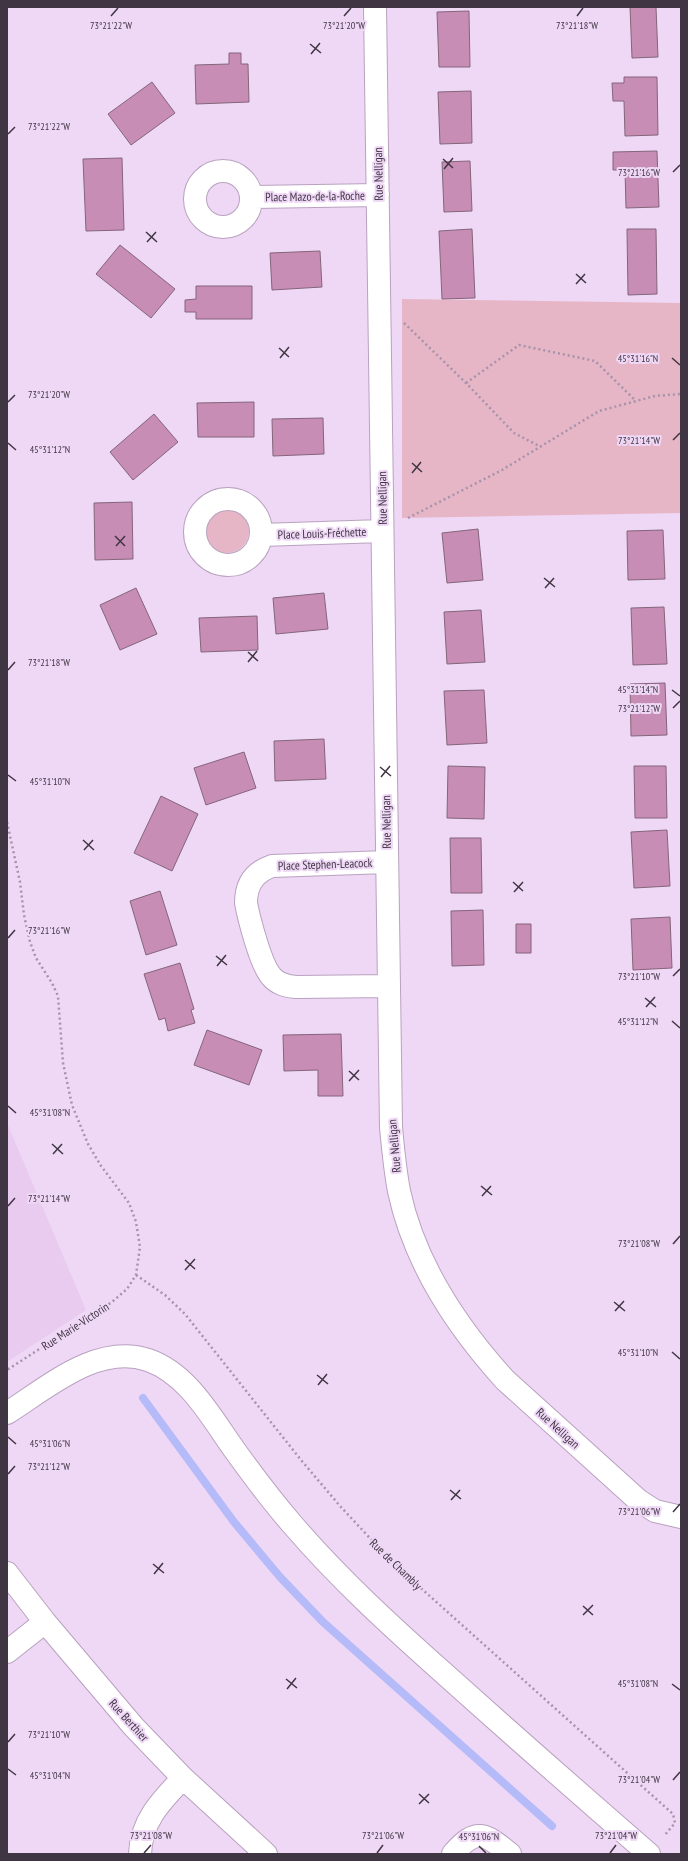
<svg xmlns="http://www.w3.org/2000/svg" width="688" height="1861" font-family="'PT Sans Narrow',sans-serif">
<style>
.built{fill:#e9cbef}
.green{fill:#e7b6c6}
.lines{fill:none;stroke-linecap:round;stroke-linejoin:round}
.stream{stroke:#b5baf8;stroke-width:8}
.building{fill:#c78db5;stroke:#84657a}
.minor-casing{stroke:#b9a2bf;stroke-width:24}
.tertiary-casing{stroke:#b9a2bf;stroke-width:24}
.path{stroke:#a593aa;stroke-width:2.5;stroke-dasharray:2 3;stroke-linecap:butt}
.minor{stroke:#fff;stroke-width:22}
.tertiary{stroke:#fff;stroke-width:22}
.ticks{fill:none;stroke:#403643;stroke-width:1.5}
.labels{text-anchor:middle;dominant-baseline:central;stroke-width:4;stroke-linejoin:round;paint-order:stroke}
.street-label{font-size:12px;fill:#403643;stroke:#efd7f6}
.ticks-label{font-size:10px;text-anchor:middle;fill:#403643;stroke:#efd7f6;stroke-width:4;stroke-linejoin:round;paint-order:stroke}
</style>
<rect width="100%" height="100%" fill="#efd7f6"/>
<!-- built -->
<path class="built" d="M7 1123 86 1310 7 1362Z"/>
<!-- green -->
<path class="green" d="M402 299 681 303V513L402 518Z
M205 531a22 22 0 1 1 44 0a22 22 0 1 1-44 0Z"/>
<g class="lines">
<!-- stream -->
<path class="stream" d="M143 1398 234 1522 280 1577 323 1622 552 1826"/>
</g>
<!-- building -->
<path class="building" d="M630 7H656L658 57 632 58Z
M469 11 470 67H439L437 12Z
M229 53H241V64H248L249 102 196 104 195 65 229 64Z
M624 77H657L658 135 625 136 624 101H613L612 83H624Z
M152 82 175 113 131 145 108 114Z
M471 91 472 143 440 144 438 92Z
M657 151 659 207 626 208 625 170H613V152Z
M122 158 124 230 86 231 83 159Z
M470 161 472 211 444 212 442 162Z
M472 229 475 298 442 299 439 231Z
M627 229H656L657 294 628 295Z
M120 245 175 289 151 318 96 274Z
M320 251 322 287 272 290 270 253Z
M196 286H252V319H196V312H185V300L196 299Z
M254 402V437H198L197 403Z
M154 414 178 442 133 480 110 452Z
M323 418 324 454 273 456 272 419Z
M132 502 133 559 95 560 94 503Z
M478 529 483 580 447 583 442 533Z
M663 530 665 579 628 580 627 531Z
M136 588 157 634 120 650 100 605Z
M324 593 328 629 276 634 273 598Z
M664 607 667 664 633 665 631 608Z
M481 610 485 662 447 664 444 612Z
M257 616 258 650 201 652 199 618Z
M665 683 667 735 631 736 630 684Z
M484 690 487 743 447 745 444 691Z
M324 739 326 779 275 781 274 741Z
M244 752 256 788 206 805 194 768Z
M448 766 485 767 484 819 447 818Z
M634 766H666L667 818H635Z
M161 796 198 814 172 871 134 853Z
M667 830 670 886 634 888 631 832Z
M450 838H481L482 893H451Z
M160 891 177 945 146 955 130 901Z
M483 910 484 965 452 966 451 911Z
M670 917 672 968 633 970 631 919Z
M516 924H531V953H516Z
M180 963 194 1009 191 1010 195 1023 168 1031 165 1018 159 1020 144 974Z
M207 1030 262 1050 249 1085 194 1065Z
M341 1034 343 1096H318V1070L284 1071 283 1035Z"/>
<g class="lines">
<!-- minor casing -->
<g class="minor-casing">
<path id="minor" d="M375 7 391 1127C393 1149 395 1170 399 1191 414 1262 457 1327 505 1380L638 1500 655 1511 681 1517
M195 199a28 28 0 1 1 56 0a28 28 0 1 1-56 0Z
M251 197 378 195
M195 532a33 33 0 1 1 66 0a33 33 0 1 1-66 0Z
M261 535 382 531
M387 862 272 866C255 872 246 884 246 903 249 919 261 965 271 976 277 984 286 986 296 987L389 986
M7 1573 45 1622 133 1726 183 1778 266 1854
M7 1652 45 1622
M140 1854C141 1821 161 1801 183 1778
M453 1854C476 1827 485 1833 510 1854"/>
</g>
<!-- tertiary casing -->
<g class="tertiary-casing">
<path id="tertiary" d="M7 1413C47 1388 97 1343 148 1360 189 1374 212 1419 236 1452 254 1477 272 1501 292 1524 339 1579 393 1628 447 1676 514 1736 581 1795 649 1854"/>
</g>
<!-- path -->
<path class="path" d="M404 323 466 383 514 433 539 446
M466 383 519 345 595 361 636 401
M408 518 502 470 599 411 655 396 681 394
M7 822 20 882 24 915 30 942 36 958 52 983 58 996 63 1063 72 1105 88 1144 101 1166 129 1203 136 1222 140 1247 136 1275 127 1289 112 1302 7 1370
M136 1275 165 1295 185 1314 301 1460 340 1506 381 1550 423 1590 673 1814 675 1823 664 1836"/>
<!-- minor -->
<use href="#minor" class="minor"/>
<!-- tertiary -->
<use href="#tertiary" class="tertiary"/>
</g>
<!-- ticks -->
<path class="ticks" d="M111 16 118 8M344 16 351 8M577 16 583 8M310 44 321 53M311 54 320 43M8 134 15 127M443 159 453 168M444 169 453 158M673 172 680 165M146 232 157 242M147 242 156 232M576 274 586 283M576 284 585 274M279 348 289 357M280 358 289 347M672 358 680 365M8 402 15 395M673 440 680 433M8 443 16 450M412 463 422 472M412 473 421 462M115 536 125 546M116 546 125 536M544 578 555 587M545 588 554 578M248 652 258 661M248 662 257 651M8 670 15 662M672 690 680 696M673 708 680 701M380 767 391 776M8 775 16 781M381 777 390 766M83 840 94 850M84 850 93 840M513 882 523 891M514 892 523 882M8 938 15 930M216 956 227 965M217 966 226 955M673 976 680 969M645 998 656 1007M646 1007 655 997M672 1021 680 1028M349 1071 359 1080M349 1081 359 1070M8 1106 16 1113M52 1144 63 1154M53 1154 62 1144M481 1186 492 1195M482 1196 491 1186M8 1206 15 1198M673 1244 680 1236M185 1260 195 1269M185 1270 195 1259M614 1302 625 1311M615 1311 624 1301M672 1352 680 1359M317 1375 328 1384M318 1385 327 1374M8 1437 16 1444M8 1474 15 1466M450 1490 461 1499M451 1500 460 1490M673 1512 680 1504M153 1564 164 1573M154 1574 163 1563M583 1606 593 1615M583 1615 593 1605M286 1679 297 1688M672 1684 680 1690M287 1689 296 1678M8 1742 15 1734M8 1769 16 1775M673 1780 680 1772M419 1794 429 1803M419 1804 429 1794M479 1846 486 1853M144 1853 151 1845M377 1853 383 1845M610 1853 616 1845"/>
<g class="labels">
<!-- street labels -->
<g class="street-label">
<text transform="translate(378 174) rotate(-91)">Rue Nelligan</text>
<text transform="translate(315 196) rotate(-1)">Place Mazo-de-la-Roche</text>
<text transform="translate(382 498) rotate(-91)">Rue Nelligan</text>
<text transform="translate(322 533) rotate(-2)">Place Louis-Fréchette</text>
<text transform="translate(386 822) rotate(-91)">Rue Nelligan</text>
<text transform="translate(325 864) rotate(-2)">Place Stephen-Leacock</text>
<text transform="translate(394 1146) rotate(-95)">Rue Nelligan</text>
<text transform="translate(75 1326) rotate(-33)">Rue Marie-Victorin</text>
<text transform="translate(558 1428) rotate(42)">Rue Nelligan</text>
<text transform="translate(396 1564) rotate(44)">Rue de Chambly</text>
<text transform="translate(129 1720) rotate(48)">Rue Berthier</text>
</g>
</g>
<g class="ticks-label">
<text x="111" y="29">73°21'22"W</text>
<text x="344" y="29">73°21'20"W</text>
<text x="577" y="29">73°21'18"W</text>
<text x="49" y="130">73°21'22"W</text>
<text x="639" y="176">73°21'16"W</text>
<text x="638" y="362">45°31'16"N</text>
<text x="49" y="398">73°21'20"W</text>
<text x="639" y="444">73°21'14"W</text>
<text x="50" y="453">45°31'12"N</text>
<text x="49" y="666">73°21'18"W</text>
<text x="638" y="693">45°31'14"N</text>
<text x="639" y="712">73°21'12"W</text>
<text x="50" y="785">45°31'10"N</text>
<text x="49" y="934">73°21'16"W</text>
<text x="639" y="980">73°21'10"W</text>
<text x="638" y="1025">45°31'12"N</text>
<text x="50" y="1116">45°31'08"N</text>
<text x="49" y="1202">73°21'14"W</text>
<text x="639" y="1247">73°21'08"W</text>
<text x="638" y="1356">45°31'10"N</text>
<text x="50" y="1447">45°31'06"N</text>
<text x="49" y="1470">73°21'12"W</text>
<text x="639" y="1515">73°21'06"W</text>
<text x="638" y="1687">45°31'08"N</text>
<text x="49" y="1738">73°21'10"W</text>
<text x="50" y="1779">45°31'04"N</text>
<text x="639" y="1783">73°21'04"W</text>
<text x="151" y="1839">73°21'08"W</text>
<text x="383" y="1839">73°21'06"W</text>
<text x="616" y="1839">73°21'04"W</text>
<text x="479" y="1840">45°31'06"N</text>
</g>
<!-- border -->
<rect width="688" height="1861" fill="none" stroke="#403643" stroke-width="16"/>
</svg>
